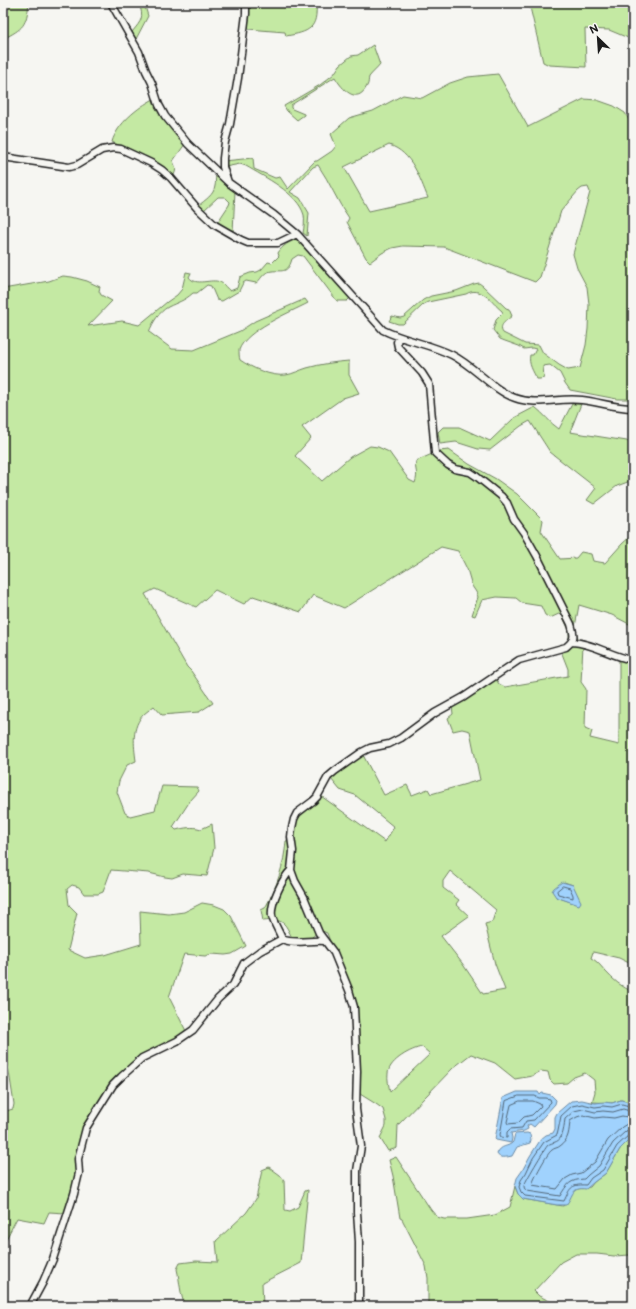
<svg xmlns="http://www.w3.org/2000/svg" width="636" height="1309" font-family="'Balsamiq Sans',sans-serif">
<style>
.green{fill:#c4e9a3;stroke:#708260;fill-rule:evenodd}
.water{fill:#a0d2fd;stroke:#6b89a3}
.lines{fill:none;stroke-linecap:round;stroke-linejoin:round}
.shore{stroke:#516576;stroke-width:1}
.minor-casing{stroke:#1c1c1c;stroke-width:9}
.minor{stroke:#f6f6f2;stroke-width:6}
</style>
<rect width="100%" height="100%" fill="#f6f6f2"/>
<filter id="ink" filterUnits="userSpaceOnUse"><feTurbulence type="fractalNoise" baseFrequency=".025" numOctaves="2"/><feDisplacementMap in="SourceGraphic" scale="8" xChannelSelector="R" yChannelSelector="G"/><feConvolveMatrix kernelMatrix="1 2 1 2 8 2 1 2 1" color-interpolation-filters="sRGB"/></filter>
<g filter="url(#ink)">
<!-- green -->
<path class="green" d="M3 3H29C26 26 24 28 3 39Z
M139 3H144L148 16 136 39 132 32C142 20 144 18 139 3Z
M250 3H316C318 29 309 32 286 36L285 32 248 29Z
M529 3H544L545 7 580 3 581 7H633V40L609 30 585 29 586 67 549 65 543 62Z
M373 45 380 65C377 69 372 73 369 77 368 80 369 83 367 86 357 106 342 89 335 77L291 105V108L292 109 304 114V115L297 120 287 111 284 106 320 85 334 74 340 65 351 56 358 55Z
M498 74 528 127 584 99 597 100 614 106 625 113 633 127V399H617L570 390 565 383 560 373 550 365 543 366 544 378 540 379H537C533 371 528 364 530 355H533L536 349 532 348 524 349 519 346 505 341 500 339 493 330 496 320 503 313 502 311C491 302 481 285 466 294L428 302 424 304 403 324H398L389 321 392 316 400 318 404 317 423 300 431 296 456 291 474 284 479 283 483 286 506 308 509 309 512 316C506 321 498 325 503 333L525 344 539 345 543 353 559 365 568 370 580 368 586 345 588 329 589 304 587 287 577 268 573 254 590 192 588 187 582 188 578 191 561 211 540 277 535 282 444 247 403 246 392 248 382 253 370 262 366 258 347 222 349 218C337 202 330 182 318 165L313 167 290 192 300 198 309 213 307 236 303 233C304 228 305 220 304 215 298 193 264 177 246 166L240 164 225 167 224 161 253 158 254 169 275 178 280 177 288 189 315 161H317L332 151 336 146 331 134 349 118 373 111 403 95 422 98 450 83 468 77ZM389 145C412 152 420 179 428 198L369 211 344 167Z
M154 99C160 117 173 129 185 144L173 161C175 166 177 169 174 175L158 164 112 142C117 124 138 107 154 99Z
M216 176 235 191 233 232 217 223 229 205 230 202 225 197H218L203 211 198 206C205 200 214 195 215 186 216 182 215 180 216 176Z
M298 239 301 240 350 298 347 301H337L303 256 298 255 292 259C287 277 279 268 268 272 262 274 261 280 256 283L246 281 243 283 239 291 222 301 217 300 211 286 207 285 197 293H193C184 301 178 302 168 307 159 312 153 322 149 332L172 349 194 350 240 331 255 321 305 299 308 303C289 313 246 330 239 350 239 353 239 357 240 360 252 368 271 377 286 375 293 374 300 370 307 368 321 364 335 362 349 361V375L359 393 343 398 302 427 311 438 295 456 322 481 350 457 370 446 378 447 389 452 409 480 415 483C419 472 414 470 416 461L439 451 449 450 469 464 496 479 517 494 543 520 541 531 560 559 576 558 581 552 591 554 593 561 605 563 622 544 633 534V626L612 615 579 605 575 627 578 638 569 639V630L561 613 550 618 545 615 541 606 522 603 516 598 497 597 482 600 475 616 472 615 478 597 476 592 472 586 467 569 458 551 441 547 344 608 313 595 301 612 253 596 244 604 215 590 196 607 155 589 145 594 187 667 191 671 213 703 199 712 162 715 154 706C151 709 147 711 144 714 131 727 134 745 136 761L127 765 119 781 117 792 125 813 130 816 155 810 162 786 197 787 199 791 190 801 173 827 176 830C184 828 193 826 201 829L212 824 214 848 207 876 183 874 172 878 165 877 149 873 111 870 103 892 98 894H84L79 887 72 885 67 889 69 905 77 913 68 950 85 958 105 955 141 944 140 911 169 914 184 912 202 903 214 905 224 909 231 916 246 946 232 954 225 955 212 954 205 956 184 954 169 997 186 1031 173 1040 142 1054 134 1060 110 1084 82 1130 75 1160 76 1173 71 1193 65 1213 49 1212 44 1223 17 1218 3 1245V1110L6 1111 13 1109 14 1104 5 1046 3 1023V289L49 281 63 276 72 277 87 281 100 287 99 291 101 295 112 301 88 326 122 321 139 325 167 302 177 295 182 289 186 272 191 273 189 277C196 287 211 278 220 282 224 284 227 289 230 291L237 288 240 277 250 273 257 272 261 270 268 262 272 263 279 256 278 253C282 246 290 241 298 239Z
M572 404H581L570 432 633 442V480L617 486 594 504 587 500 596 488 550 452 530 421 521 426 490 450 478 449 456 442 440 444 438 432 443 427H459L490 441 514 418 535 407C544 414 550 423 559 429Z
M575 645 583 646 581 682 586 689 585 728 592 731 590 738 619 745V658L633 660V965L619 958 593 952 591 958C597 961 600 965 605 971 613 980 622 987 633 992V1103L621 1100 612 1103 592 1102 595 1092 594 1080 585 1073 574 1077 567 1083 554 1084 550 1080 548 1072 541 1071 532 1076 515 1079 495 1063 471 1054 453 1068 398 1125 397 1148 388 1151 380 1138 386 1126V1120L383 1109 376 1104 360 1094 358 1037 339 961 331 944 327 933 320 930 311 938 293 940C284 921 284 919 263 921L261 910 265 908C277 887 284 865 286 841L293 839 295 827 298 818 309 809 321 796 385 842 394 827 355 795 340 790 331 779 339 772 363 755 384 795 407 785 412 795 428 789 431 794 480 780 470 731 462 729 453 731 448 718 453 714 452 706 495 678 499 684 505 687 568 676V669L561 651ZM450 871 496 910 492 922 485 924 495 964 505 990 483 994 462 963 441 936 469 916 456 904 459 900 443 888V881ZM564 882 573 885 574 903 556 897ZM422 1047 430 1054 390 1092C389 1086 387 1079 388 1073 390 1060 411 1049 422 1047Z
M633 1136V1238L632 1239 633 1248 630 1255 614 1256 597 1254H576L561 1262 534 1291 539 1296 560 1306H428V1278L426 1266 402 1219 400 1218 393 1176 389 1160 396 1157 431 1210 437 1217 444 1219H467L495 1215 510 1207 515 1186 518 1194 523 1199 563 1206 568 1202 573 1191 577 1189 590 1187 594 1182 606 1173 620 1149Z
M269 1167 280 1175 284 1180 285 1210 290 1211 298 1207 305 1191 308 1190 301 1263 262 1283 263 1306H185C180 1294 180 1282 177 1269L180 1263 196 1261 218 1262 216 1241 246 1213 256 1199 262 1170Z"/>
<!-- water -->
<path class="water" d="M562 882 573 885 581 902 579 905 556 897 552 891 554 888Z
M517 1092H538L540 1095 542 1093 551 1095 556 1100 555 1104 534 1127 530 1124 527 1126 528 1129 524 1131 511 1133 512 1138 511 1143 496 1140 495 1139 503 1098Z
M582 1100 595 1103 604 1102 612 1103 621 1100 633 1103V1136L620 1149 606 1173 594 1182 586 1189C571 1187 574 1195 566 1205H557L523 1199 518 1194 515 1186 517 1178 522 1171 530 1156 541 1139 546 1135 553 1133 555 1129V1117L557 1113 571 1101Z
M527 1133 530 1134 531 1140 530 1143 517 1147 512 1156C507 1157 499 1159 497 1154 501 1144 508 1148 513 1142L515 1134Z"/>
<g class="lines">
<!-- shore -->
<path class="shore" d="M563 886 570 888 573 895V898L558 894 557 891Z
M519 1096H535L539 1098H545L550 1099 551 1102 534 1120 526 1121 522 1128 510 1129 507 1132V1138L501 1137 500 1135 506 1101Z
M520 1101H533L540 1104 541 1106 532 1115 524 1117 518 1123 508 1124 507 1122 511 1105Z
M633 1107 622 1104 612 1107 603 1106 595 1107 582 1104 572 1106 561 1116 558 1131 557 1135 544 1142 533 1158 526 1173 521 1180 519 1187 521 1192 525 1196 564 1201C570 1189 570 1184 586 1185L591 1178 603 1170 617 1146 629 1135 633 1134
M633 1112 623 1109 613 1112 603 1111 595 1112 583 1109 574 1111 565 1119C564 1125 564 1132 561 1137 558 1143 552 1142 548 1145 545 1148 524 1183 524 1186 524 1189 526 1190 527 1191L560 1196C567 1184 570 1180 584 1179L588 1175 599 1166 613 1143 626 1131 633 1129
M633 1118 622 1116 614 1118 603 1117 595 1118 583 1115 577 1117 570 1121C569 1131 569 1140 560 1146 558 1148 554 1148 552 1150 547 1153 533 1180 532 1185L557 1189 565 1179 572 1175 581 1173 595 1162 608 1140 622 1127 627 1124 633 1123"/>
<!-- minor casing -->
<g class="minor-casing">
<path id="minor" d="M111 3 139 52 146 71 152 83 159 105 165 116 188 144 229 183 274 215 297 234 383 330C405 341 430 344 452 355 474 366 494 391 515 398 537 406 559 397 582 400 599 402 615 408 633 408
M3 157 69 167 77 165 102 150 113 148 121 149 151 163 162 170 171 178 197 208 215 225 241 240 248 243H278L297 234
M228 182 223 167V158L225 142 230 124 238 78 246 14V3
M572 642C594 643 612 657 633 660
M291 870C283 878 270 903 272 916 273 922 280 933 282 939 294 945 312 939 325 941
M30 1306 43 1282 53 1259 74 1194 79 1173 78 1159 86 1128 113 1085 121 1077 142 1058 177 1041 193 1030 218 999 233 985 244 963 260 951 282 939
M359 1306V1242L357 1212V1171L361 1146 356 1109 357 1071 354 1007 349 990 334 953 319 933 304 897 295 881 291 870 293 851 291 837 292 828 294 819 297 813 313 801 317 797 328 777 335 771 362 752 370 748 389 744 401 738 435 713 464 697 519 660 566 647C576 639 574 635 571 624L537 556 524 533 514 519 507 503 501 496 476 476 470 472 455 469 448 465 435 453 429 384 422 373 398 347 397 342 399 337"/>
</g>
<!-- minor -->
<use href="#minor" class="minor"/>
</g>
</g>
<!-- margin -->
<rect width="636" height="1309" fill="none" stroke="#f6f6f2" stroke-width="16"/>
<rect x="8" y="8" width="620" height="1293" fill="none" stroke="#1c1c1c" stroke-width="1.5" filter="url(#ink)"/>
<!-- north arrow -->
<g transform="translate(598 38) rotate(335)" stroke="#f6f6f2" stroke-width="3" paint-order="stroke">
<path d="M0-3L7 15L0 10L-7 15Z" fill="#1c1c1c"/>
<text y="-6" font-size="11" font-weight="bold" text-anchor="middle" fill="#1c1c1c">N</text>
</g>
</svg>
